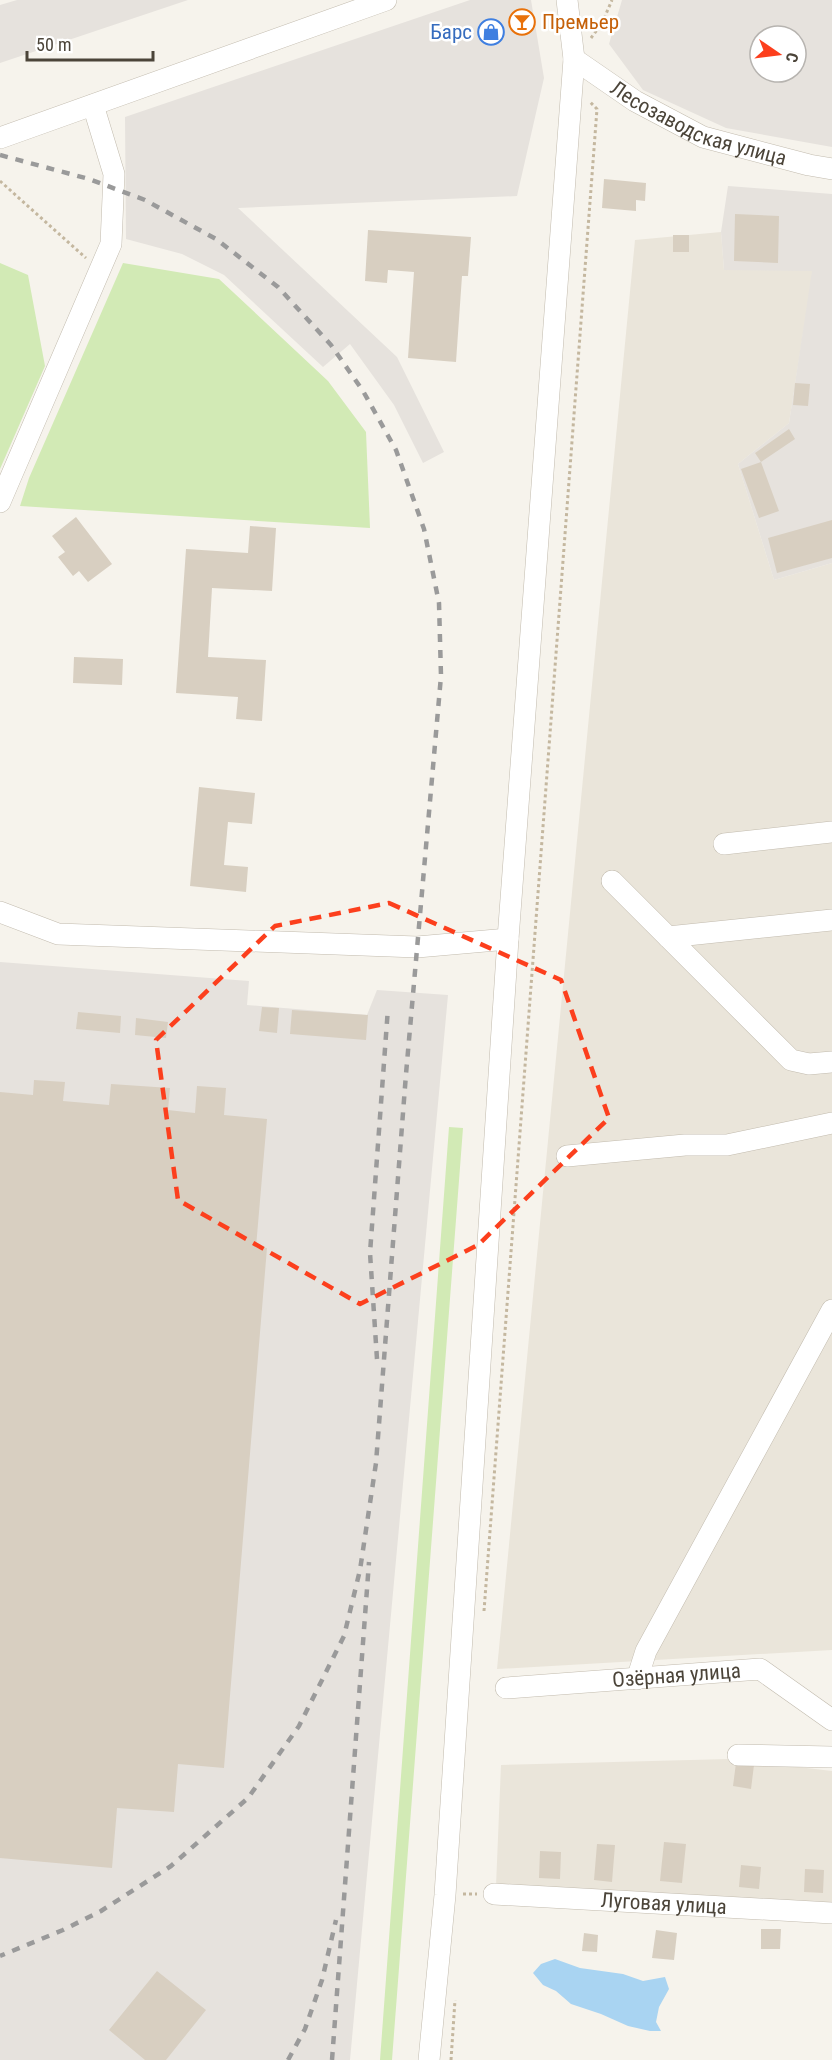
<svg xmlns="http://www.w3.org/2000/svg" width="832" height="2060" font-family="'Roboto Condensed',sans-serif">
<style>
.residential{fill:#eae5da}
.industrial{fill:#e6e2dd;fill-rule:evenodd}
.green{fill:#d2eab5}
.water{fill:#a9d4f2}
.building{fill:#d8cfc1}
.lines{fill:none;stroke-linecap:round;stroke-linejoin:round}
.minor-casing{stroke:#c2bbae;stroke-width:22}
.path{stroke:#c4b79f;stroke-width:3;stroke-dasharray:3 3;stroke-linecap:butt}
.minor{stroke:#fff;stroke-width:21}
.rail{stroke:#9a9a9a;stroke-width:4.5;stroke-dasharray:8 8;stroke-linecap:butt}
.marked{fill:none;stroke:#fc3f1d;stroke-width:4.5;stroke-dasharray:12 8;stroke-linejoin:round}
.labels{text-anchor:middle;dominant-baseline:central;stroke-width:5;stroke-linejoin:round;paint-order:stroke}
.food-label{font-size:21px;fill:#c56008;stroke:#fff;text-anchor:start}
.shop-label{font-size:21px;fill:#366cbe;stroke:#fff;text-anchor:end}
.street-label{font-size:21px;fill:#4b4439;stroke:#fff}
</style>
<rect width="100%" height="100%" fill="#f6f3ec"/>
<!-- residential -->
<path class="residential" d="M721 232 724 270H813L789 423 738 464 774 580 832 563V1650L497 1669 635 240Z
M729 1759 832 1771V1906L496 1886 501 1765Z"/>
<!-- industrial -->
<path class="industrial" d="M17 0H188L0 63V5Z
M470 0H531L544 78 517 196 238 208 397 357 444 452 423 463 394 405 350 344 323 367 224 275 182 254 126 239 125 117Z
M622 0H832V147L726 128 643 90 609 44ZM760 36H796V72H760Z
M728 186 832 194V563L774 580 738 464 789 423 812 271 724 270 721 232Z
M0 962 249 981 247 1005 367 1015 377 990 448 995 350 2060H0Z"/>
<!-- green -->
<path class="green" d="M0 263 28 275 45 366 0 469Z
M123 263 219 279 328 381 366 432 370 528 20 506 29 478Z
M449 1127 463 1128 392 2060H380Z"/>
<!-- water -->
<path class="water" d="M555 1959 580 1968 623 1974 643 1981 665 1977 669 1989 659 2007 656 2022 661 2031H650L628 2026 601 2014 571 2004 556 1991 543 1985 533 1973 541 1964Z"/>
<!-- building -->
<path class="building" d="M604 179 646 183 645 201 636 200V211L602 208Z
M735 214 779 216 778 263 734 261Z
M368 230 471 237 468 276H462L456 362 408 358 414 272 388 270 387 283 365 281Z
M673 235H689V252H673Z
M795 383 810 384 808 406 793 405Z
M789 429 795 439 761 462 755 453Z
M761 462 779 511 759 518 741 469Z
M76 517 112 564 88 582 79 571 73 576 58 557 65 552 52 536Z
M832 520V558L777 573 768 538Z
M250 526 276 528 272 591 212 588 208 657 266 660 262 721 236 719 238 697 176 693 186 549 248 553Z
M74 657 123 659 122 685 73 683Z
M199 787 255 793 252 824 228 822 224 865 248 867 246 892 190 886Z
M262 1007 279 1008 277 1033 259 1031Z
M292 1010 368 1015 366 1040 290 1034Z
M78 1012 121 1016 120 1033 76 1029Z
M136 1018 168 1022 166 1038 135 1035Z
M34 1080 65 1082 63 1101 109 1105 111 1084 170 1088 168 1110 195 1113 197 1086 226 1088 224 1115 267 1119 256 1247 267 1248 224 1768 178 1764 174 1812 117 1808 112 1868 0 1858V1092L33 1095Z
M736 1763 754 1765 751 1789 733 1786Z
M664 1842 686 1844 682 1883 660 1881Z
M597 1844 615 1845 612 1882 594 1880Z
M540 1851 561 1852 560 1879 539 1878Z
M741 1865 761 1867 759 1889 739 1887Z
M805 1869 824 1870 823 1893 804 1892Z
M761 1929H781L780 1949H761Z
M656 1930 677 1933 674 1960 652 1958Z
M584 1933 598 1935 597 1952 582 1951Z
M157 1971 206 2010 166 2060H145L109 2030Z"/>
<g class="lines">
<!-- minor casing -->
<g class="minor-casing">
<g id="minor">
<path id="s1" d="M574 59 635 101 703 137 809 165 832 169"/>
<path d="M0 138 386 0"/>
<path d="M0 502 111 244 114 174 93 105"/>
<path d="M724 844 832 832"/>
<path d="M612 881 791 1060 809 1064 832 1062"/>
<path d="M0 912 58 934 417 947 508 939"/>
<path d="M668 937 832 920"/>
<path d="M567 1156 685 1145H727L832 1123"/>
<path d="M637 1679 646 1651 832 1310"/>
<path id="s2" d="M506 1688 760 1669 832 1720"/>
<path d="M738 1755 832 1757"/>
<path id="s3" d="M494 1894 832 1913"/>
<path d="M429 2060 445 1895 508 939 574 59 567 0"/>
</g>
</g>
<!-- path -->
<path class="path" d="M591 38 602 23 612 0
M0 181 86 258
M484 1611 597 109 589 101
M463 1894H477
M451 2060 455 2000"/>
<!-- minor -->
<use href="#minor" class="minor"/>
<!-- rail -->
<path class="rail" d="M0 155 89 179 145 200 216 239 278 287 331 345 363 391 396 450 424 529 439 603 441 676 406 1074 376 1463 360 1570 344 1636 299 1726 248 1798 171 1866 101 1911 63 1930 0 1956
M377 1359 370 1253 388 1008
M288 2060 305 2029 322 1980 336 1920
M332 2060 369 1562"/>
</g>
<!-- marked area -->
<path class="marked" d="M389 903 561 980 609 1118 478 1245 360 1304 178 1200 156 1040 275 926Z"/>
<!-- icons -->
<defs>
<g id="bar-ring" transform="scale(1.35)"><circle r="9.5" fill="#fff" stroke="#e8710a" stroke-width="1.5"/><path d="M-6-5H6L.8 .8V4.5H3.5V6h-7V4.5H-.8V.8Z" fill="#e8710a"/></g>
<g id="shop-ring" transform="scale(1.35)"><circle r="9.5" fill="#fff" stroke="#3f7fe0" stroke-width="1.5"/><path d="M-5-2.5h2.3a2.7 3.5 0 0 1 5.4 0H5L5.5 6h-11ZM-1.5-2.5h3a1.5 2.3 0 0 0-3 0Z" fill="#3f7fe0"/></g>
</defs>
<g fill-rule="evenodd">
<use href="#bar-ring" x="522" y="22"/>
<use href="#shop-ring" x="491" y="32"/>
</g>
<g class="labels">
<!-- food labels -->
<g class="food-label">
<text x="542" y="22">Премьер</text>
</g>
<!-- shop labels -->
<g class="shop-label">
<text x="472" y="32">Барс</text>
</g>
<!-- street labels -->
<g class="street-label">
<text stroke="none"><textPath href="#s1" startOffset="142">Лесозаводская улица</textPath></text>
<text stroke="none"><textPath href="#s2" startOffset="171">Озёрная улица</textPath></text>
<text stroke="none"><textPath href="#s3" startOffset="170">Луговая улица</textPath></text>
</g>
</g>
<!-- north arrow -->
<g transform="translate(778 54) rotate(104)"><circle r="28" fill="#ffffff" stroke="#b7b4b0" stroke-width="1.5"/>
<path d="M0-4.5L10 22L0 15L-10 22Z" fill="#fc3f1d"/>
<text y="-9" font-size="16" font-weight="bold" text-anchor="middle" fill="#4b4439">С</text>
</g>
<!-- scale -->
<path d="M27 51v9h126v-9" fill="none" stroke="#4b4439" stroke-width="3"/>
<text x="36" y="51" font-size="18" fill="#4b4439" stroke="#ffffff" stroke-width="4.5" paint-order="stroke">50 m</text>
</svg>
